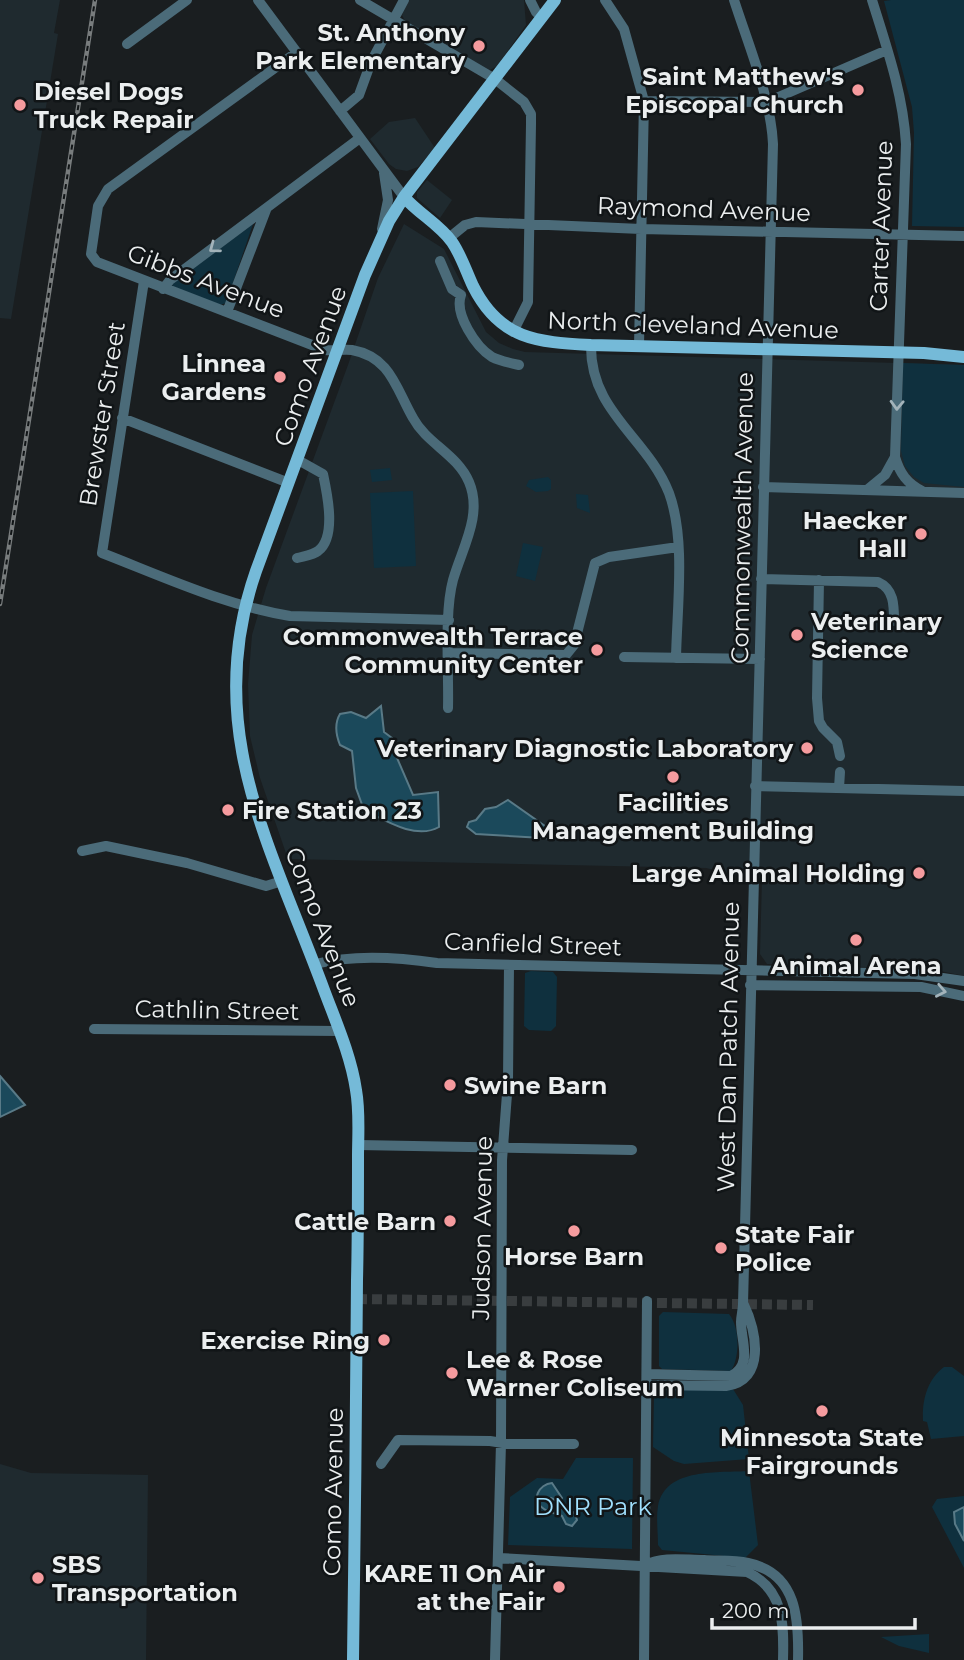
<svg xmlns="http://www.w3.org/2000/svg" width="964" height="1660" font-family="Montserrat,sans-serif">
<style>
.built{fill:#1f2a2f}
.green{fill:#0f303e}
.water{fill:#1b495b;stroke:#597a87;stroke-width:2}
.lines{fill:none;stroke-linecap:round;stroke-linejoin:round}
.minor-tunnel{stroke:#393d3f;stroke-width:10;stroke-dasharray:10 5;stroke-linecap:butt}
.minor{stroke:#4b6b79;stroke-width:10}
.major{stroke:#75bad8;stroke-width:12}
.rail-casing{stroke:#787c7d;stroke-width:4.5}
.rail{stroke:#111517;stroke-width:2;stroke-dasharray:5;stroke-linecap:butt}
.oneway{stroke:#a3b3ba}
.poi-dot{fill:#f59b9e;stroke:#111517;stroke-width:2.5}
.labels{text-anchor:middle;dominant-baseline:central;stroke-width:5;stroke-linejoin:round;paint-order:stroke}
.poi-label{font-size:24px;font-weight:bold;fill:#ebeeef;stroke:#111517;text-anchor:end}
.street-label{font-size:24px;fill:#ebeeef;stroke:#111517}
.park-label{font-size:24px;fill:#a1e1fe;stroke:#111517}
</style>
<rect width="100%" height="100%" fill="#1a1e20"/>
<!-- built -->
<path class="built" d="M0 0H60L54 33 58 34 11 319 0 318Z
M407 0H524L526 25 497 66 488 71 405 21 402 15Z
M415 118 435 148 418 167 407 171 396 169 389 164 370 139 389 122Z
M427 180 452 200 440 218 417 198V192Z
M404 224 444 249 486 332 499 343 513 349 525 352 964 365V976L931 969 767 964 760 954 762 878 744 877 706 868 288 859 260 778 250 736 248 684 252 635 266 588 348 365 378 278Z
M0 1464 31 1473 148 1475 146 1660H0Z"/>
<!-- green -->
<path class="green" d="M891 0H964V227L912 226 914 133 912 107 884 1Z
M253 224 226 303 220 305 172 286 173 283Z
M903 363 964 365V487L924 483 914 477 905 466 901 451Z
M390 468 392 480 372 482 370 470Z
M548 477 551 480V489L548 491 536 492 526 486 529 480Z
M413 491 416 566 374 568 370 493Z
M576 494 588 495 590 513 577 508Z
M523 543 543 547 535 581 516 576Z
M531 971 553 972 557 977 556 1026 551 1031 529 1030 524 1026 525 973Z
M663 1312 729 1314C740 1327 740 1357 731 1371L662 1369 659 1366V1316Z
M944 1367H952L964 1376V1436L931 1439 927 1422 923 1421C922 1400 927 1380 944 1367Z
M661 1388 733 1389 743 1405 749 1459 684 1464 674 1461 653 1447 654 1395Z
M576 1458H633L632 1549 508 1545 510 1497 537 1478 563 1479Z
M749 1471 758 1545 745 1558 662 1550 658 1545C658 1532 656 1518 658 1506 665 1467 720 1473 749 1471Z
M964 1496V1568L932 1507 937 1499Z
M929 1634V1653L899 1646 881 1637Z"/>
<!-- water -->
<path class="water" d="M381 706 384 732 392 738 394 751 413 795 438 792 439 827C416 840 386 821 364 810L356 788 352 751 340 745C336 735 334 724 340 714L351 712 366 718Z
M508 800 545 826 565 831 560 839 476 834 467 827 469 822 476 820 485 809 496 807Z
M0 1076 25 1105 0 1117Z
M552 1483 562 1498 559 1502 551 1498 548 1502 553 1506C564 1507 574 1507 577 1520L572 1526 566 1524 562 1516C556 1513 549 1513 544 1509 530 1500 539 1484 552 1483Z
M964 1507V1541L955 1524 954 1512Z"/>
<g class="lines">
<!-- minor-tunnel -->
<path class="minor-tunnel" d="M357 1299 813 1305"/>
<!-- minor -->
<path class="minor" d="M258 0 404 197
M360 0 495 79 524 102 531 114V124L528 302 513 332
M530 0 536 12 542 18
M605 0 624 29 644 101 639 346
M872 0C887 48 903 94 906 144L895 457C900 474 907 483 922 491
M127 44 187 0
M297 52 108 189 98 206 91 254 97 262 325 350C333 351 343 349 352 350 391 357 396 389 413 418 427 444 457 454 469 482 483 515 462 548 453 580 444 613 449 671 448 708
M644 101 767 102 887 50
M340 111 359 95 371 62 404 0
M382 229 388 200 384 173
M449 238 465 225 476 222 641 229 964 236
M440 261 452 289 461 295C454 314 476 347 492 357 500 361 510 363 519 365
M144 281 102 553C164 577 224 605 290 616L449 620
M163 289 170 280 360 138
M227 312 266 210
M591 345C590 412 647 437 669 493 686 539 677 608 676 658
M122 418 289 483
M763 487 964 493
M868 489 885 475 895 457
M297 558C304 556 313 555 318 551 337 537 327 493 323 474L298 460
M761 579 878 582C894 589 894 605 894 621
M819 580 817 698 819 721 823 728 837 742 840 756
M449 653 566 655 574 645 595 563 609 557 678 547
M624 657 760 659
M755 786 964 791
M839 788 840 772
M82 851 106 846 187 863 266 886 282 881
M315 964C354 954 397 957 437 963L915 974 964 981
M750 985 921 987 964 996
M94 1029 339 1031
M358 1145 632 1150
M647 1374 731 1376C753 1365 741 1341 741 1322 741 1316 743 1310 743 1304L773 144C771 98 748 44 734 0
M647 1385 726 1386C766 1381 757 1331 744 1305
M381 1464 398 1440 490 1441 509 1444H574
M499 1558 747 1572C784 1589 784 1624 783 1660
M645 1565C664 1556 684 1560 704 1560 718 1561 734 1560 748 1563 797 1573 799 1619 798 1660
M495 1660 501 1443 502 1160 508 1081 509 965
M644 1660 647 1301"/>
<!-- major -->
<path class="major" d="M404 197C419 214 439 224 452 242 461 255 466 271 473 286 500 340 537 342 591 345L924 353 964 357
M353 1660C355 1533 356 1407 357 1280 358 1239 358 1198 358 1157 358 1135 360 1112 356 1090 351 1056 336 1022 324 990 271 846 201 728 256 571L365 275 389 221 404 197 555 0"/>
<!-- rail casing -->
<g class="rail-casing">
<path id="rail" d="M0 604 95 0"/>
</g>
<!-- rail -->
<use href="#rail" class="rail"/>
</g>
<!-- one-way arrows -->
<defs><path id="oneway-chevron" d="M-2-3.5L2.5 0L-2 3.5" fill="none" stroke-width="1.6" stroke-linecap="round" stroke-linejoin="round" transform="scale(1.75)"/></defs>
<g class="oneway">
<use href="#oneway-chevron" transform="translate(214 248) rotate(143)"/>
<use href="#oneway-chevron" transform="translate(897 405) rotate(92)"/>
<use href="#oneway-chevron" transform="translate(941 991) rotate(11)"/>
</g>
<!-- markers -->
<g class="poi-dot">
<circle cx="479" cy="46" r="7"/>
<circle cx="858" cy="90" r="7"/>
<circle cx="20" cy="105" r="7"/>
<circle cx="280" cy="377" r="7"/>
<circle cx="921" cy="534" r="7"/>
<circle cx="797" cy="635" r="7"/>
<circle cx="597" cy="650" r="7"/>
<circle cx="807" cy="748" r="7"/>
<circle cx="673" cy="777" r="7"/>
<circle cx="228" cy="810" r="7"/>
<circle cx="919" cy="873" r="7"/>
<circle cx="856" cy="940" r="7"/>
<circle cx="450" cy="1085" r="7"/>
<circle cx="450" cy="1221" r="7"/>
<circle cx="574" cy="1231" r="7"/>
<circle cx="721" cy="1248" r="7"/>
<circle cx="384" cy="1340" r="7"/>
<circle cx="452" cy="1373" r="7"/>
<circle cx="822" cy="1411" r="7"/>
<circle cx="38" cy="1578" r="7"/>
<circle cx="559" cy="1587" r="7"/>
</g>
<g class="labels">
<!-- poi labels -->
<g class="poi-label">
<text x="465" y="32">St. Anthony<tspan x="465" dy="28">Park Elementary</tspan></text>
<text x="844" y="76">Saint Matthew's<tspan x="844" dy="28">Episcopal Church</tspan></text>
<text x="34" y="91" text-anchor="start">Diesel Dogs<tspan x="34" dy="28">Truck Repair</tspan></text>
<text x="266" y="363">Linnea<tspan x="266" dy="28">Gardens</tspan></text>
<text x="907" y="520">Haecker<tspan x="907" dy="28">Hall</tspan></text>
<text x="811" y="621" text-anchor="start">Veterinary<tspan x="811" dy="28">Science</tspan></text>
<text x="583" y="636">Commonwealth Terrace<tspan x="583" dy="28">Community Center</tspan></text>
<text x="793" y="748">Veterinary Diagnostic Laboratory</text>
<text x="673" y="802" text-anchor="middle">Facilities<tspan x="673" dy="28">Management Building</tspan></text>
<text x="242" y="810" text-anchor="start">Fire Station 23</text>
<text x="905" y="873">Large Animal Holding</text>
<text x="856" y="965" text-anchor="middle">Animal Arena</text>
<text x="464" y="1085" text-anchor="start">Swine Barn</text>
<text x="436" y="1221">Cattle Barn</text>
<text x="735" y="1234" text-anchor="start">State Fair<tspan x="735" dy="28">Police</tspan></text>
<text x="574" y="1256" text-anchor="middle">Horse Barn</text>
<text x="370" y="1340">Exercise Ring</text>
<text x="466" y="1359" text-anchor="start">Lee &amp; Rose<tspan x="466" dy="28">Warner Coliseum</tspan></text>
<text x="822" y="1437" text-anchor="middle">Minnesota State<tspan x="822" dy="28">Fairgrounds</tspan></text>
<text x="52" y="1564" text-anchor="start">SBS<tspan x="52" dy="28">Transportation</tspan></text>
<text x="545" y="1573">KARE 11 On Air<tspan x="545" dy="28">at the Fair</tspan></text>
</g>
<!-- street labels -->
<g class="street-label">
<text transform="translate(704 209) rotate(2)">Raymond Avenue</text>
<text transform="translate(881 226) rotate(-88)">Carter Avenue</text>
<text transform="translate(206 281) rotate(21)">Gibbs Avenue</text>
<text transform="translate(693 325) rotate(2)">North Cleveland Avenue</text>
<text transform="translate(310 366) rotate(-70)">Como Avenue</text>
<text transform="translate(102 414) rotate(-81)">Brewster Street</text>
<text transform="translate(742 518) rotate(-89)">Commonwealth Avenue</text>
<text transform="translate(323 927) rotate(69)">Como Avenue</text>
<text transform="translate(533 944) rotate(2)">Canfield Street</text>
<text transform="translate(217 1010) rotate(1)">Cathlin Street</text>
<text transform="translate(728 1047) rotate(-89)">West Dan Patch Avenue</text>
<text transform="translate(482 1228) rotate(-89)">Judson Avenue</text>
<text transform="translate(333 1492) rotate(-89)">Como Avenue</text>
</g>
<!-- park labels -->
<g class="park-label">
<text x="593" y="1506">DNR Park</text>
</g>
</g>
<!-- scale -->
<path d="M712 1618v10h203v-10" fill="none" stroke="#ebeeef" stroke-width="3.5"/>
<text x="722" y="1618" font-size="21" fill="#ebeeef" stroke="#111517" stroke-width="5" paint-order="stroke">200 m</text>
</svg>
